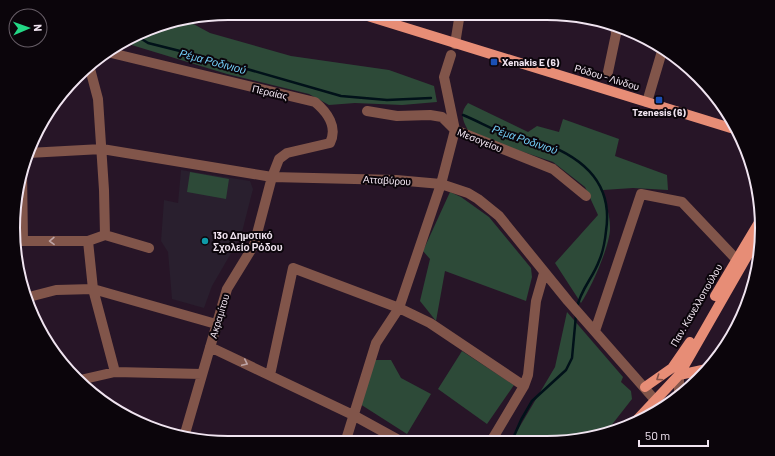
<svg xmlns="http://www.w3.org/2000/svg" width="775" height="456" font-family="Barlow,sans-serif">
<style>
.education{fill:#291f2e}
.green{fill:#2d4a38}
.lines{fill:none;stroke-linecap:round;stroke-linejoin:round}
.stream{stroke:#011119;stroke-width:2.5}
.minor{stroke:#81554a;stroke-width:10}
.major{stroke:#e78d76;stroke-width:10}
.oneway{stroke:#bea4a5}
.oneway2{stroke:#845046}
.transit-dot{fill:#1a4fb4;stroke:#0b050b;stroke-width:1.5}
.culture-dot{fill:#0f9aa8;stroke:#0b050b;stroke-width:1.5}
.labels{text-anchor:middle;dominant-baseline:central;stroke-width:4;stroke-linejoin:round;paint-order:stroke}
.poi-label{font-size:10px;font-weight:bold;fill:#f0e4f0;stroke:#0b050b;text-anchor:start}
.street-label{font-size:10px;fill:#f0e4f0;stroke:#0b050b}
.water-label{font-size:11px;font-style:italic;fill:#73cef7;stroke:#0b050b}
.rim{fill:none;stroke:#f0e4f0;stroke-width:2}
</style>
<rect width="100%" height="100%" fill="#271527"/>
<!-- education -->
<path class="education" d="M181 170 250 181 253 189 241 236 212 286 204 308 172 299 168 252 161 241 164 200 178 203Z"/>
<!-- green -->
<path class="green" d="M186 20 210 33 291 56 389 70 434 86 437 102 402 105 355 103 329 105 309 94 227 74 125 43 159 24Z
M468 103 528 132 537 126 559 132 563 119 619 139 615 156 667 175 668 190 633 188 603 190C605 202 610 215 610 227 611 244 591 288 581 303L555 263 598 215 585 187 553 162 470 134C464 123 458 114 468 103Z
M190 172 229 179 226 199 187 192Z
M450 192 461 197 489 217 531 268 532 277 526 301 445 271 436 321 420 301 430 259 423 251Z
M567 312 623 377 621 382 631 391 632 399 603 436 561 443H510L555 367Z
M462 351 514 385 487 424 438 389Z
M374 360H391L401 378 431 394 407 434 360 404Z
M672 395 675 400 655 413Z"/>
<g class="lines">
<!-- stream -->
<path class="stream" d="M137 36 148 43 212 59 341 96 387 100 431 98
M463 115C478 121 493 130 508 135 516 137 525 137 532 139 578 154 614 179 606 231 605 241 603 252 599 261 593 278 580 290 577 308
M511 443 521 420 532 401 566 370 572 358 576 315"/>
<!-- minor -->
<path class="minor" d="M455 44 460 13
M107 52 315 102C327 112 338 127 330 143L287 153 279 159 272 177 254 245 227 289 184 437
M89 65 98 99 104 190 105 235
M608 72 616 34 615 24
M647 102 663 48
M367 111 397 116 430 115 442 117 455 130 553 169 586 196
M28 153 102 149 272 177 396 180 441 184 468 193 478 199 499 216 568 301 655 400
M22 171 23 241
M105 235 149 248
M15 241H88L105 235
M88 241 93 289 115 372
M25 298 56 290 93 289 216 324
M595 331 641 194 682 202 736 259 742 263
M210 347 353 415 404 443
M270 375 293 268 399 308 430 323 524 386
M679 375V396
M80 380 115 372 202 374
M345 443 376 343 399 308 441 184 455 130 444 77 451 55
M490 443 524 386 528 375 536 301 544 273"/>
<!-- major -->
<path class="major" d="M358 13 734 129
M715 296 758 224
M679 375 707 369
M645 387 672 368 690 342
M635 422 679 375 758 237"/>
</g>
<!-- one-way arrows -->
<defs><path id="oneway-chevron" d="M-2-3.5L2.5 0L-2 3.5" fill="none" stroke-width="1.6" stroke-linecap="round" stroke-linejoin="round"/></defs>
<g class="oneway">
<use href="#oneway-chevron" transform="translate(52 241) rotate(179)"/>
<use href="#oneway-chevron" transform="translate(245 363) rotate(25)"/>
</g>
<use class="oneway2" href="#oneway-chevron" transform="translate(659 378) rotate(146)"/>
<!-- markers -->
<g class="transit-dot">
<rect x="490" y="58" width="8" height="8" rx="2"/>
<rect x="655" y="96" width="8" height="8" rx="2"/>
</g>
<circle class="culture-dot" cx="205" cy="241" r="4"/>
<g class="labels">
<!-- poi labels -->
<g class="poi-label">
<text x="502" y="62">Xenakis E (6)</text>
<text x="659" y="112" text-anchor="middle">Tzenesis (6)</text>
<text x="213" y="235">13ο Δημοτικό<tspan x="213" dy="12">Σχολείο Ρόδου</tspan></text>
</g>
<!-- street labels -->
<g class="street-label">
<text transform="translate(607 77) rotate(17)">Ρόδου - Λίνδου</text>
<text transform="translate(270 92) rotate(13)">Περαίας</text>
<text transform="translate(480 140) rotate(22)">Μεσογείου</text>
<text transform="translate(387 180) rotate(3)">Ατταβύρου</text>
<text transform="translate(696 305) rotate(-60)">Παν. Κανελλοπούλου</text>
<text transform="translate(219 316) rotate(-73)">Ακραμίτου</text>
</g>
<!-- water labels -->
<g class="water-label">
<text transform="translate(213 61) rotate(15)">Ρέμα Ροδινιού</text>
<text transform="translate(525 139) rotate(19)">Ρέμα Ροδινιού</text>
</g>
</g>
<!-- crop -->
<path d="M0 0H775V456H0ZM228 20H547A208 208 0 0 1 755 228V228A208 208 0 0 1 547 436H228A208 208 0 0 1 20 228V228A208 208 0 0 1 228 20Z" fill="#0b050b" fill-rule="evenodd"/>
<path class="rim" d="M228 20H547A208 208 0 0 1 755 228V228A208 208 0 0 1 547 436H228A208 208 0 0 1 20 228V228A208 208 0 0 1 228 20Z"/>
<!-- north arrow -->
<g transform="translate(28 28) rotate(88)"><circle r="19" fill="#0b050b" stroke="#675e67"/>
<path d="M0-3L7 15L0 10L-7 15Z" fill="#23d886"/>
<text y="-6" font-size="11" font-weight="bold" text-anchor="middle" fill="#f0e4f0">N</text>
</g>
<!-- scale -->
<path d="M639 440v6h69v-6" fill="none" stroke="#f0e4f0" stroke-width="2"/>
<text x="645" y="440" font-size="12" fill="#f0e4f0" stroke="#0b050b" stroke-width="3" paint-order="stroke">50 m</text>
</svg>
